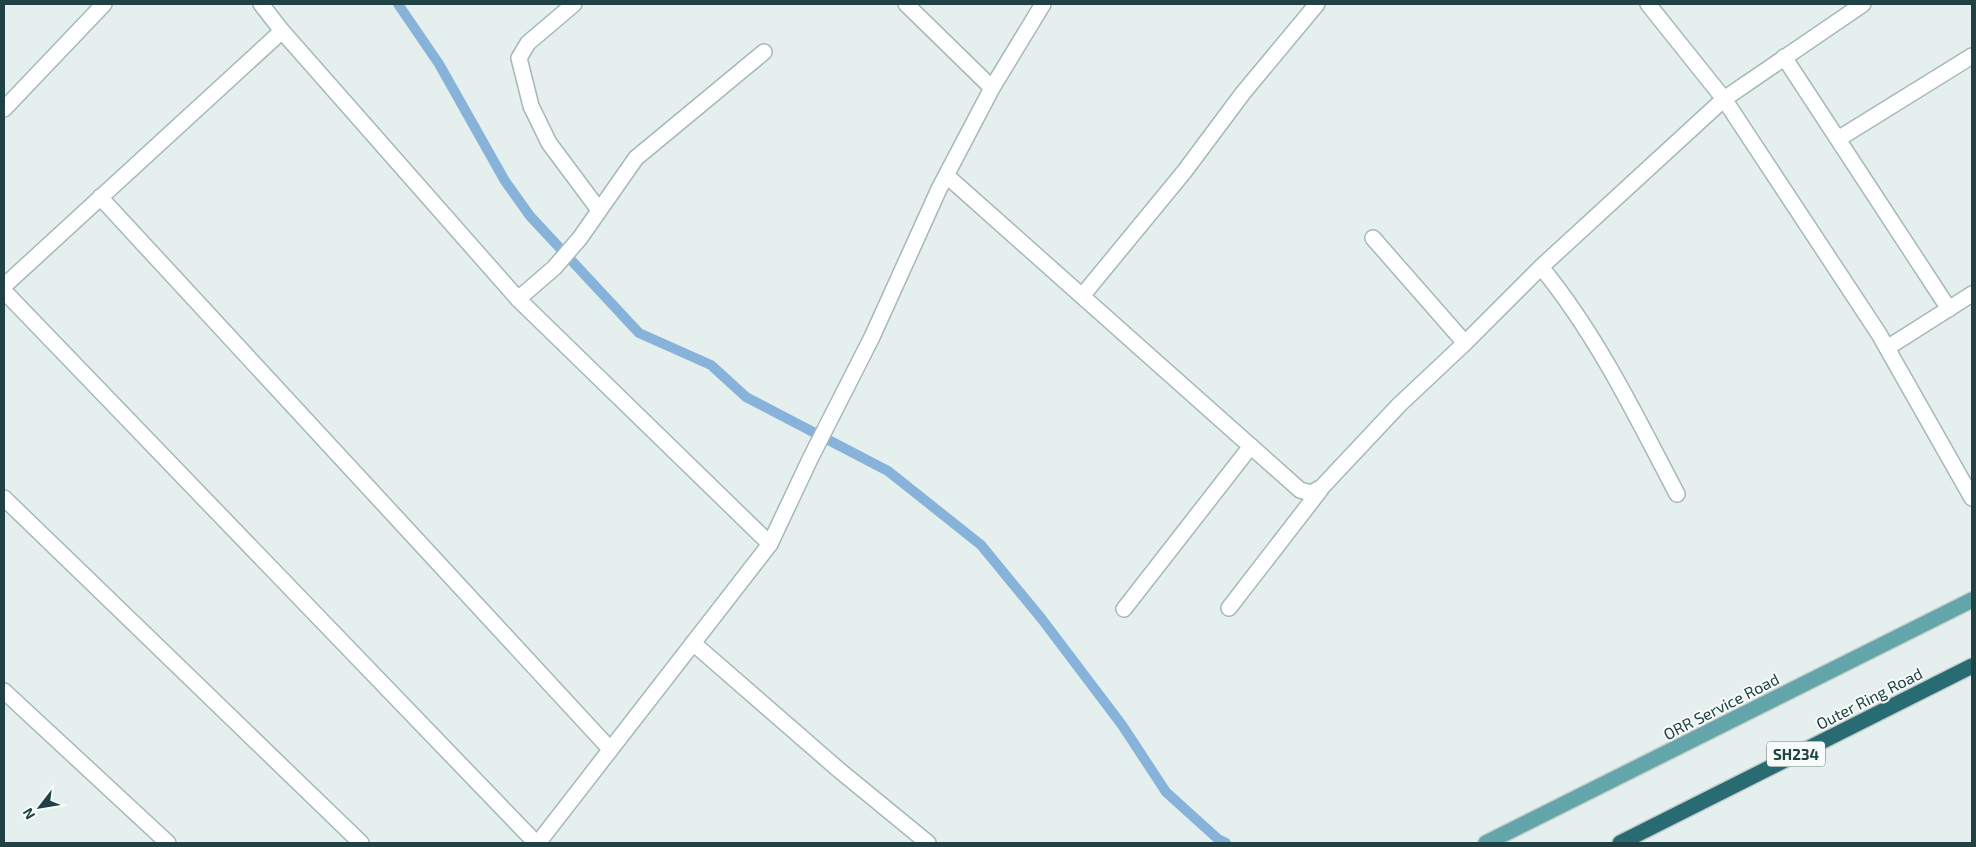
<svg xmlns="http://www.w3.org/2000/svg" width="1976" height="847" font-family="'Exo 2',sans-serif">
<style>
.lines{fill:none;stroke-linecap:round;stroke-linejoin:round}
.stream{stroke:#87b3da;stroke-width:10}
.minor-casing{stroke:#a6b8b8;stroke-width:18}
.tertiary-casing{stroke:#a6b8b8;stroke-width:18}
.primary-casing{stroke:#c1cacb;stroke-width:18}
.motorway-casing{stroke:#c1cacb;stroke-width:18}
.minor{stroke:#fff;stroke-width:15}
.tertiary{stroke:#fff;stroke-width:15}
.primary{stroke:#64a5aa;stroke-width:15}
.motorway{stroke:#296b73;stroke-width:15}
.labels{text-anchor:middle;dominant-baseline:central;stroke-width:4;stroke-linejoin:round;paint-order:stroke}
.shield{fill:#f6fbfa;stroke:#617a7b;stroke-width:1}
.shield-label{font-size:15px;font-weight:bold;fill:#214244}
.street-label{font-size:16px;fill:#214244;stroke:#f6fbfa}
</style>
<rect width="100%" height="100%" fill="#e4efee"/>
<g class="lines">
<!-- stream -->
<path class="stream" d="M398 4 439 64 505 181 530 216 639 333 711 365 746 397 888 471 981 545 1041 618 1122 725 1166 792 1218 839 1226 843"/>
<!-- minor casing -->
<g class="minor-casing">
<path id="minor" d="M574 4 528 43 519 58 531 106 549 143 599 210
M906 4 992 88
M1648 4 1724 99 1879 334 1972 498
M1784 57 1949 309
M4 109 104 4
M1838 139 1972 56
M947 176 1300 490 1311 493 1322 487 1399 405 1465 343 1541 267 1724 99 1863 4
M100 197 610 749
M1373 238 1465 343
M1541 267C1597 335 1636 416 1677 494
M4 286 282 31
M4 291 536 843
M1082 296 1184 172 1243 93 1317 4
M518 299 554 268 580 238 636 158 764 52
M1887 348 1972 294
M4 498 361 843
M770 544 811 457 872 337 939 189 992 88 1043 4
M1229 608 1321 489
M1124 609 1251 446
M693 643 839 770 928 843
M4 691 168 843"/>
</g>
<!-- tertiary casing -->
<g class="tertiary-casing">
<path id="tertiary" d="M261 4 282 31 518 299 770 544 538 843"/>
</g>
<!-- primary casing -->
<g class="primary-casing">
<path id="primary" d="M1486 843 1972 600"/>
</g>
<!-- motorway casing -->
<g class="motorway-casing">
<path id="motorway" d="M1620 843 1972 666"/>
</g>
<!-- minor -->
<use href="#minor" class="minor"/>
<!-- tertiary -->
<use href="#tertiary" class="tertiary"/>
<!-- primary -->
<use href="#primary" class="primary"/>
<!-- motorway -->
<use href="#motorway" class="motorway"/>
</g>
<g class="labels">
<!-- shield labels -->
<rect class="shield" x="1767" y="741.5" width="58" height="25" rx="4"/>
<g class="shield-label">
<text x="1796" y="754">SH234</text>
</g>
<!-- street labels -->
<g class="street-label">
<text transform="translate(1869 698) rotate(-27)">Outer Ring Road</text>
<text transform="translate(1721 706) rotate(-27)">ORR Service Road</text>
</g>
</g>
<!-- border -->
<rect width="1976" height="847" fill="none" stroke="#214244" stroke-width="10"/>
<!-- north arrow -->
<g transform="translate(40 807) rotate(239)" stroke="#f6fbfa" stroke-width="4" paint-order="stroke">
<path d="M0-4L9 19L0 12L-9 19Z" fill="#214244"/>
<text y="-8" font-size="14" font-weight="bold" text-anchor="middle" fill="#214244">N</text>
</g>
</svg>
